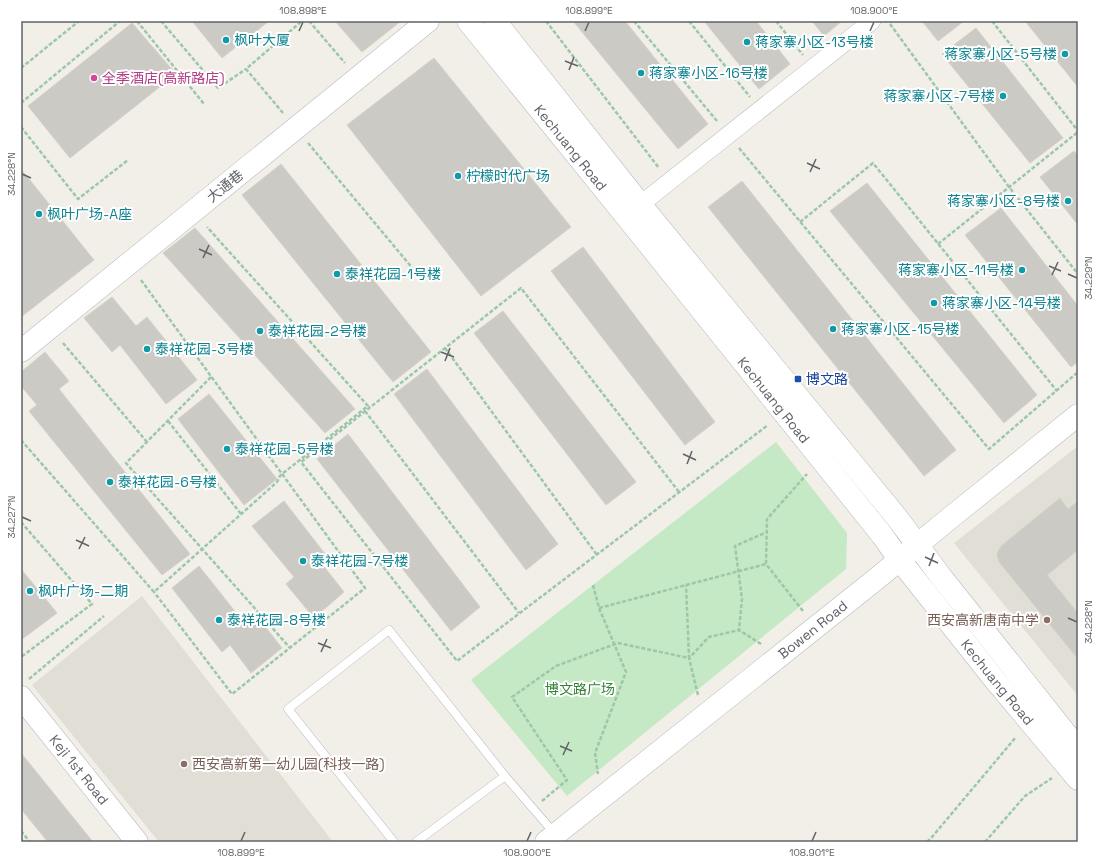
<svg xmlns="http://www.w3.org/2000/svg" width="1099" height="863" font-family="'Space Grotesk','Noto Sans SC',sans-serif">
<style>
.education{fill:#e1ded6}
.green{fill:#c5e8c5}
.building{fill:#cccac5;stroke:#d6d1c6}
.lines{fill:none;stroke-linecap:round;stroke-linejoin:round}
.lane-casing{stroke:#b5b8bc;stroke-width:9}
.street-casing{stroke:#b5b8bc;stroke-width:18}
.secondary-casing{stroke:#b6babf;stroke-width:23}
.path{stroke:#9cc7a9;stroke-width:2.5;stroke-dasharray:4 2;stroke-linecap:butt}
.lane{stroke:#fff;stroke-width:8}
.street{stroke:#fff;stroke-width:17}
.secondary{stroke:#fff;stroke-width:22}
.ticks{fill:none;stroke:#5f6368;stroke-width:1.5}
.culture-dot{fill:#0f9aa8;stroke:#fff;stroke-width:1.5}
.hotel-dot{fill:#d1479c;stroke:#fff;stroke-width:1.5}
.transit-dot{fill:#1a4fb4;stroke:#fff;stroke-width:1.5}
.education-dot{fill:#8d6e63;stroke:#fff;stroke-width:1.5}
.labels{text-anchor:middle;dominant-baseline:central;stroke-width:4;stroke-linejoin:round;paint-order:stroke}
.culture-label{font-size:14px;fill:#0d838f;stroke:#fff;text-anchor:start}
.hotel-label{font-size:14px;fill:#b23c85;stroke:#fff;text-anchor:start}
.street-label{font-size:14px;fill:#5f6368;stroke:#fff}
.transit-label{font-size:14px;fill:#164399;stroke:#fff;text-anchor:start}
.education-label{font-size:14px;fill:#785e54;stroke:#fff;text-anchor:end}
.park-label{font-size:14px;fill:#348238;stroke:#fff}
.neatline{fill:none;stroke:#5f6368;stroke-width:1.5}
.ticks-label{font-size:10px;text-anchor:middle;fill:#5f6368}
</style>
<rect width="100%" height="100%" fill="#f1efe8"/>
<!-- education -->
<path class="education" d="M1078 446V696L954 543Z
M142 596 333 842H159L32 685Z"/>
<!-- green -->
<path class="green" d="M776 442 847 533 846 569 567 796 471 680Z"/>
<!-- building -->
<path class="building" d="M192 21H269L222 58Z
M335 21H401L362 52Z
M573 21H625L708 124 678 149Z
M704 21H756L790 64 759 89Z
M812 21H842L824 36Z
M922 21H964L938 41Z
M1025 21H1078V87Z
M132 23 176 74 70 158 28 106Z
M976 28 1063 138 1030 163 942 54Z
M434 58 571 227 481 296 347 125Z
M1074 151 1078 156V225L1040 177Z
M281 164 431 352 393 382 242 195Z
M21 169 94 260 21 317Z
M742 181 956 450 924 476 708 207Z
M867 183 1037 395 1004 423 830 211Z
M1001 208 1078 306V362L1071 367 965 235Z
M195 228 355 409 325 433 163 253Z
M583 247 715 422 685 445 551 271Z
M112 297 136 326 147 317 197 380 166 404 120 345 112 352 84 318Z
M503 311 636 482 606 505 474 333Z
M45 352 69 381 59 389 190 554 162 575 29 411 37 405 21 386V372Z
M427 369 558 544 526 570 394 394Z
M209 394 277 479 244 505 178 419Z
M348 434 480 607 451 631 317 459Z
M1060 498 1068 509 1078 501V550L1047 575 1076 611 1078 610V659L999 562 997 554 1001 546Z
M284 501 329 559 322 564 344 592 314 618 286 584 294 577 252 526Z
M199 566 245 624 256 615 282 648 251 673 230 645 222 652 172 588Z
M21 569 57 613 21 640Z
M21 753 93 842H48L21 809Z"/>
<g class="lines">
<!-- lane casing -->
<g class="lane-casing">
<path id="lane" d="M394 842 288 709 389 630 505 776 555 834
M416 842 505 776"/>
</g>
<!-- street casing -->
<g class="street-casing">
<path id="street" d="M631 212 872 21"/>
</g>
<!-- secondary casing -->
<g class="secondary-casing">
<g id="secondary">
<path id="s1" d="M468 21 626 216 882 535 899 559 995 680 1078 779"/>
<path d="M495 21 640 204 898 519 942 578 1078 749"/>
<path d="M21 351 428 21"/>
<path id="s2" d="M21 697 137 842"/>
<path id="s3" d="M546 842 875 580 950 518 1078 415"/>
</g>
</g>
<!-- path -->
<path class="path" d="M137 21 204 104
M161 21 218 88 246 69
M309 21 345 63
M546 21 659 168
M634 21 717 121
M689 21 750 97
M776 21 803 55
M992 21 1078 131
M890 24 1009 187 1078 274
M21 68 79 21
M21 103 120 21
M283 113 246 69 302 21
M21 127 78 199 128 160
M308 143 419 276
M739 148 989 449 1078 372
M800 222 873 163 1057 391
M938 244 1078 132
M141 280 365 588 232 694 154 592
M63 343 147 442
M445 348 597 555
M211 377 126 463 290 648
M365 411 519 613
M168 421 241 514
M21 440 154 592 277 482 280 476 282 474 368 406 207 227
M679 492 521 288 301 462 457 661C560 582 664 504 768 425
M21 522 92 604 21 657
M593 585 599 608 626 672 595 753 598 774
M599 608 766 564
M803 611 766 564 767 519 807 474
M761 644 739 630 742 599 735 546 767 532
M29 679 104 616
M698 695 689 658 709 637 739 630
M542 801 567 780 512 697 556 666 618 643 689 658 686 585
M21 831 30 842
M927 842 932 837 1016 737
M985 842 1025 796 1052 778"/>
<!-- lane -->
<use href="#lane" class="lane"/>
<!-- street -->
<use href="#street" class="street"/>
<!-- secondary -->
<use href="#secondary" class="secondary"/>
</g>
<!-- ticks -->
<path class="ticks" d="M299 31 303 22M585 31 589 22M870 31 874 22M565 61 578 66M569 70 574 57M807 163 820 169M810 172 816 159M22 174 31 178M199 249 212 255M203 258 209 245M1049 266 1061 271M1068 274 1077 278M1052 275 1058 262M441 352 454 357M445 361 450 348M683 454 696 460M687 464 692 451M22 517 31 521M76 540 89 546M79 549 85 537M925 557 938 563M929 566 934 553M1068 618 1077 622M318 643 331 648M321 652 327 639M560 746 572 751M563 755 569 742M241 841 245 832M527 841 531 832M812 841 816 832"/>
<!-- markers -->
<g class="culture-dot">
<circle cx="226" cy="40" r="4"/>
<circle cx="747" cy="42" r="4"/>
<circle cx="1065" cy="54" r="4"/>
<circle cx="641" cy="73" r="4"/>
<circle cx="1003" cy="96" r="4"/>
<circle cx="458" cy="176" r="4"/>
<circle cx="1068" cy="201" r="4"/>
<circle cx="39" cy="214" r="4"/>
<circle cx="1022" cy="270" r="4"/>
<circle cx="337" cy="274" r="4"/>
<circle cx="934" cy="303" r="4"/>
<circle cx="833" cy="329" r="4"/>
<circle cx="260" cy="331" r="4"/>
<circle cx="147" cy="349" r="4"/>
<circle cx="227" cy="449" r="4"/>
<circle cx="110" cy="482" r="4"/>
<circle cx="303" cy="561" r="4"/>
<circle cx="30" cy="591" r="4"/>
<circle cx="219" cy="620" r="4"/>
</g>
<circle class="hotel-dot" cx="94" cy="78" r="4"/>
<rect class="transit-dot" x="794" y="375" width="8" height="8" rx="2"/>
<g class="education-dot">
<circle cx="1047" cy="620" r="4"/>
<circle cx="184" cy="764" r="4"/>
</g>
<g class="labels">
<!-- culture labels -->
<g class="culture-label">
<text x="234" y="40">枫叶大厦</text>
<text x="755" y="42">蒋家寨小区-13号楼</text>
<text x="1057" y="54" text-anchor="end">蒋家寨小区-5号楼</text>
<text x="649" y="73">蒋家寨小区-16号楼</text>
<text x="995" y="96" text-anchor="end">蒋家寨小区-7号楼</text>
<text x="466" y="176">柠檬时代广场</text>
<text x="1060" y="201" text-anchor="end">蒋家寨小区-8号楼</text>
<text x="47" y="214">枫叶广场-A座</text>
<text x="1014" y="270" text-anchor="end">蒋家寨小区-11号楼</text>
<text x="345" y="274">泰祥花园-1号楼</text>
<text x="942" y="303">蒋家寨小区-14号楼</text>
<text x="841" y="329">蒋家寨小区-15号楼</text>
<text x="268" y="331">泰祥花园-2号楼</text>
<text x="155" y="349">泰祥花园-3号楼</text>
<text x="235" y="449">泰祥花园-5号楼</text>
<text x="118" y="482">泰祥花园-6号楼</text>
<text x="311" y="561">泰祥花园-7号楼</text>
<text x="38" y="591">枫叶广场-二期</text>
<text x="227" y="620">泰祥花园-8号楼</text>
</g>
<!-- hotel labels -->
<g class="hotel-label">
<text x="102" y="78">全季酒店(高新路店)</text>
</g>
<!-- street labels -->
<g class="street-label">
<text stroke="none"><textPath href="#s1" startOffset="163">Kechuang Road</textPath></text>
<text transform="translate(225 186) rotate(-39)">大通巷</text>
<text stroke="none"><textPath href="#s1" startOffset="487">Kechuang Road</textPath></text>
<text stroke="none"><textPath href="#s3" startOffset="341">Bowen Road</textPath></text>
<text stroke="none"><textPath href="#s1" startOffset="847">Kechuang Road</textPath></text>
<text stroke="none"><textPath href="#s2" startOffset="93">Keji 1st Road</textPath></text>
</g>
<!-- transit labels -->
<g class="transit-label">
<text x="806" y="379">博文路</text>
</g>
<!-- education labels -->
<g class="education-label">
<text x="1039" y="620">西安高新唐南中学</text>
<text x="192" y="764" text-anchor="start">西安高新第一幼儿园(科技一路)</text>
</g>
<!-- park labels -->
<g class="park-label">
<text x="580" y="689">博文路广场</text>
</g>
</g>
<!-- border -->
<rect width="1099" height="863" fill="none" stroke="#ffffff" stroke-width="44"/>
<rect x="22" y="22" width="1055" height="819" class="neatline"/>
<g class="ticks-label">
<text x="303" y="14">108.898°E</text>
<text x="589" y="14">108.899°E</text>
<text x="874" y="14">108.900°E</text>
<text transform="translate(11 174) rotate(-90)" y="4">34.228°N</text>
<text transform="translate(1088 278) rotate(-90)" y="4">34.229°N</text>
<text transform="translate(11 517) rotate(-90)" y="4">34.227°N</text>
<text transform="translate(1088 622) rotate(-90)" y="4">34.228°N</text>
<text x="241" y="856">108.899°E</text>
<text x="527" y="856">108.900°E</text>
<text x="812" y="856">108.901°E</text>
</g>
</svg>
